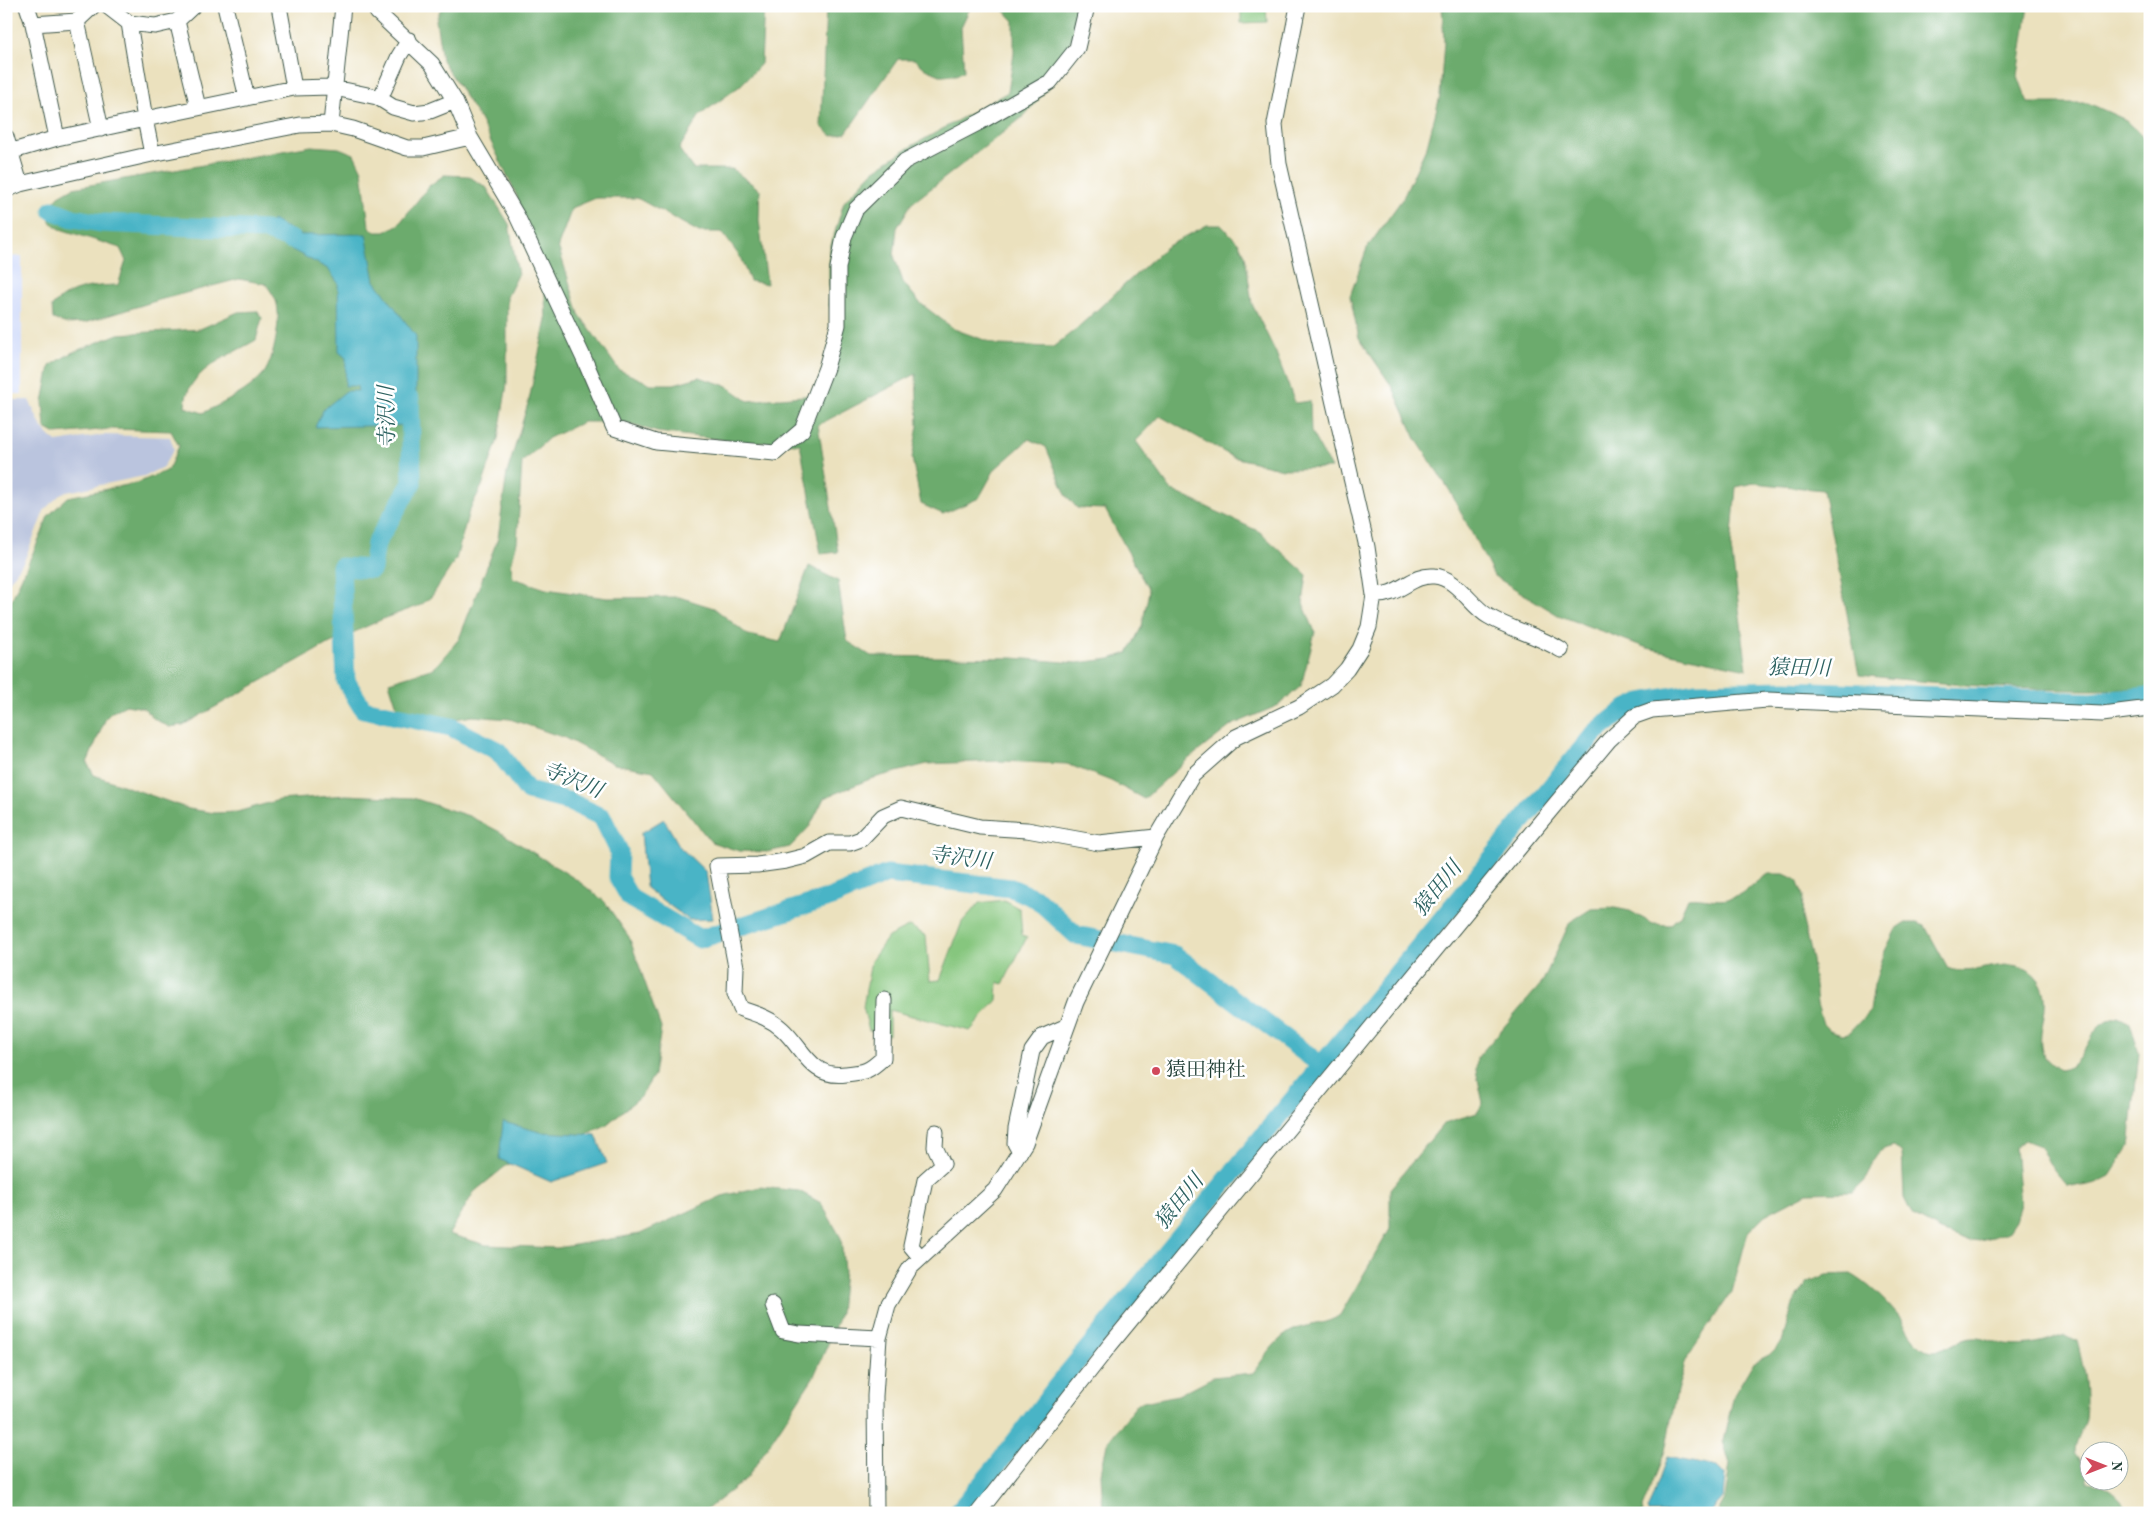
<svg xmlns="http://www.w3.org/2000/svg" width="2156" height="1519" font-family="'Old Standard TT','Noto Serif JP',serif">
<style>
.built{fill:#cfdafa}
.industrial{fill:#bac4de}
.green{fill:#86c67e;stroke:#528259}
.forest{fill:#6cab6d;stroke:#467450;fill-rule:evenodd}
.water{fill:#49b4c6;stroke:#34787d}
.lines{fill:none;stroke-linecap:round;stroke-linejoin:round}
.river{stroke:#49b4c6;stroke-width:19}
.minor-casing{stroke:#3e5649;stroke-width:17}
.minor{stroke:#fff;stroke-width:15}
.poi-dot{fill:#d1495b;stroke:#fff;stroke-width:2}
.labels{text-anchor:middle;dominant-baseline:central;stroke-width:5;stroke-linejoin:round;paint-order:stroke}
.poi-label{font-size:20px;fill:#1f3d34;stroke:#fff;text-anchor:start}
.water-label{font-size:21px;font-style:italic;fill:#2c6160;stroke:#fff}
</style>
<rect width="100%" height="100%" fill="#fff"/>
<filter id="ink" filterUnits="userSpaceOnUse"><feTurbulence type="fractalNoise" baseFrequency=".02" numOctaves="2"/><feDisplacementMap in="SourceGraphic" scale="10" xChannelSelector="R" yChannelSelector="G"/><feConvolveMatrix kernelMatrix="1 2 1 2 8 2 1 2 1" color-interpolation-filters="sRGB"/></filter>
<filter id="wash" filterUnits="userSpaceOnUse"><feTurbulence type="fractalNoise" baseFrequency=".0096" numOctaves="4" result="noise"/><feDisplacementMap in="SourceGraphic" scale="20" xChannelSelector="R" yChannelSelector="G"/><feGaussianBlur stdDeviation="1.12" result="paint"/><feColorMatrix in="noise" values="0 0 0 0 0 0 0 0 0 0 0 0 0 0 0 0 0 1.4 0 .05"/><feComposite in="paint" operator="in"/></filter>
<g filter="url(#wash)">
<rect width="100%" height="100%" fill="#ebe1be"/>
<!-- built -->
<path class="built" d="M22 256V394H6V257Z"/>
<!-- industrial -->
<path class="industrial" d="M6 400H29L42 428 56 442 105 435 170 437 174 449 163 467 144 476 62 493 45 509 24 561 6 586Z"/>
<!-- green -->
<path class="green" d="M1241 6H1266L1267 22 1241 23Z
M1004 900 1020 909 1022 935 1027 937 1003 984 998 982 997 1000 970 1031 889 1010V1035L869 1030 863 1007 871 961 888 937 910 926 926 936 930 981 940 980 962 922 979 903Z"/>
<!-- forest -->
<path class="forest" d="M442 6H764L761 64 740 86 700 115 679 149 693 169H732L760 190 759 220 767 284 750 281 740 257 722 232H699L637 198H596L572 208 558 246 579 314 619 370 651 384H674L699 377 727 386 748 401 824 394 843 335 829 304V252L844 202 873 171 903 151 1008 92 1014 53V21L1000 6H1079L1078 20 1058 77 1023 117 911 204 897 228 894 256 903 282 920 303 954 329 998 345 1053 347 1076 329 1166 247 1207 225H1221L1238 242 1245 255 1252 304 1276 353 1295 403 1310 401 1311 432 1331 468 1283 469 1233 457 1160 416 1136 441 1171 490 1260 532 1307 575 1303 603 1315 632 1301 686 1279 705 1232 725 1187 760 1144 799 1111 781 1067 764 1000 761 927 764 870 779 824 798 810 826 790 847 767 852 739 851 711 842 653 771 614 764 565 738 510 719 472 716 428 724 401 719 389 682 434 668 459 639 498 538 507 473 529 400 546 320 544 273 516 194 481 121 442 60 436 20ZM916 374 918 426 912 458 921 504 943 514 979 498 995 469 1029 439 1046 447 1066 495 1077 508 1105 509 1149 591 1142 626 1128 653 1110 659 1077 663 1013 658 871 656 847 641 838 581 809 566 780 642 748 635 714 608 679 597 607 598 546 589 513 578 511 565 517 542 522 462 549 438 583 422H624L657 432 740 442 800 444 821 554 838 552 818 425Z
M826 6H980L970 8 961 27 964 71 956 75H940L926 69 914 59H898L846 133 832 136 821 126Z
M1442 6H2028L2018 76 2028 103H2088L2126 120 2150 143V688C2053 694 1955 685 1859 675L1823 490 1754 483 1736 487 1731 548 1747 669 1647 648 1558 615 1494 576 1450 491 1416 439 1393 388 1359 338 1350 296 1367 248 1403 198 1427 146 1440 96 1444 42Z
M311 146 339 148 354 154 362 171 369 226 375 232H385L399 224 429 186 444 175 468 176 486 187 509 224 518 275 507 297V384L498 439 482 486 469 511 456 559 432 596 421 605 385 618 324 646 183 725 169 727 153 718 144 708 126 705 112 712 106 718 87 763 94 775 189 809 215 813 237 812 279 800 346 795 413 798 469 816 500 832 577 880 604 901 629 937 661 1028 654 1075 641 1096 606 1125 559 1147 507 1165 474 1192 449 1234 486 1245 557 1248 640 1234 722 1196 760 1187 799 1191 821 1203 841 1238 844 1271 840 1313 831 1337 814 1376 747 1478 702 1513H6V606L11 601 42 533 48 516 68 497 137 483 168 470 179 446 171 431 111 429 56 434 45 428 43 402 50 366 71 353 118 334 200 329 238 312 257 311 262 318 256 340C229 356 185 371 185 407L203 413C224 402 249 392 264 373 274 360 282 316 276 301 274 295 269 289 266 284L239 279 159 300 84 323 67 324 53 319 52 306C71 287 92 286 118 285L126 261 120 248 60 229 50 222 48 208 59 196 73 188Z
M1769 874H1784L1797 880 1803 896 1802 917 1812 960 1817 1004 1823 1024 1829 1030 1842 1034 1849 1033 1870 1011 1874 985 1885 951 1896 929 1905 923H1917L1925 926 1948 968C1976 980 2014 948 2038 979 2057 1005 2031 1034 2045 1057 2048 1062 2055 1066 2059 1070 2091 1066 2080 1027 2118 1017L2130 1023 2139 1053 2129 1147 2110 1176 2096 1183 2082 1186 2066 1184 2049 1164 2040 1146 2025 1140 2015 1147 2020 1204 2015 1220 2007 1232 1993 1237 1970 1242 1941 1231 1913 1216 1904 1198 1902 1153 1894 1146C1871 1151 1876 1160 1866 1178 1863 1183 1856 1188 1852 1192L1807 1193 1765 1215 1748 1232 1732 1292 1687 1357 1677 1391 1665 1451 1642 1508 1643 1513H1103L1101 1474 1107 1443 1138 1403 1178 1395 1213 1377 1253 1373C1265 1357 1277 1336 1296 1329 1311 1323 1327 1325 1340 1315L1390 1229V1189L1444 1123 1477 1113 1483 1103 1476 1070 1477 1058 1542 983 1570 922 1591 909 1615 908 1630 911 1653 924 1670 925 1680 916 1688 898C1703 896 1717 903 1732 898 1747 894 1755 880 1769 874Z
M1851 1274C1869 1284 1886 1301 1899 1317 1907 1328 1914 1343 1926 1349 1942 1357 1956 1338 1972 1337 1985 1336 1994 1343 2006 1345 2029 1348 2044 1342 2066 1335L2077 1341C2084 1368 2088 1390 2085 1419 2083 1431 2075 1440 2075 1452L2088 1471V1482C2106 1482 2122 1498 2130 1513H1717L1725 1499 1730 1464 1723 1441 1734 1395 1753 1363 1769 1355 1782 1342 1793 1304 1808 1282 1826 1275Z"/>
<!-- water -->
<path class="water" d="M272 220 301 235 366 234 375 281 416 336V425L315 427 323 410 346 391H358L357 386H345L346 358 339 352 338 283 328 269 266 236Z
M664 819 680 847 706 872 713 919 689 920 646 888 641 833Z
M503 1122 540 1132 596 1135 607 1163 551 1182 499 1159Z
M1667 1457 1717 1467 1725 1475 1723 1498 1710 1513H1649L1648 1509Z"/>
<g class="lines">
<!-- river -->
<path class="river" d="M52 210 73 218 101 223 265 230 292 240
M410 400 412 483 376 543 372 569 341 567 346 681 363 709 451 727 498 751 528 791 568 801 602 817 619 851 618 877 630 898 700 939 832 897 887 874 1011 888 1037 899 1076 935 1175 955 1321 1065
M957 1513 996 1467 1057 1386 1595 733 1624 710 1641 702 1695 692 1787 690 2092 702 2150 696"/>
</g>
</g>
<g filter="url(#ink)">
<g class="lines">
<!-- minor casing -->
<g class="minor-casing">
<path id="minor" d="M27 6 33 24 57 138
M107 6 129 23 155 26 177 21 193 6
M225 6 247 98
M279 6 294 88
M377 6V12L432 64 455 101 470 137 517 216 585 361 614 428 656 442 775 453 802 430 826 368 838 325V268L844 237 856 209 905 161 980 122 1050 82 1077 48 1087 6
M77 21 93 6
M177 21 198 107
M129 23 145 119 294 88 330 87 377 97 393 107 414 113 430 111 455 101
M33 24 77 21 101 129
M380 99 399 56 409 40
M331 124 343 6
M6 137 20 184
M6 153 57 138 145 119 152 154
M6 190 20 184 152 154 300 125 331 124 353 129 407 148H423L470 137
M1374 595C1399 597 1411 574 1434 576 1456 577 1471 606 1488 616 1511 630 1538 635 1561 650
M884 1000 883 1058C869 1071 866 1072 846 1074 811 1079 804 1049 782 1029 770 1018 756 1014 741 1009L735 993 736 967 717 866 757 865 786 861 806 856 829 843H850L861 839 883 816 901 808 980 827 1027 830 1099 843 1156 837
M1020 1152 1015 1143 1016 1129 1032 1051 1042 1037 1067 1026
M921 1258 911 1246 925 1180 943 1164 935 1147 936 1132
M773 1305 783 1331 799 1334 879 1338
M876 1513 875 1396 879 1338 888 1305 910 1268 995 1190 1025 1143 1076 1002 1156 837 1192 776 1236 737 1299 707 1332 685 1347 669 1360 649 1369 627 1374 595 1367 547 1279 164 1275 124 1298 6
M978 1513 1110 1345 1538 825 1609 740 1635 716 1652 710 1767 700 2102 714 2150 708"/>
</g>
<!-- minor -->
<use href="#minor" class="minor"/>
</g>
</g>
<!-- markers -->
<circle class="poi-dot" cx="1156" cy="1071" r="5"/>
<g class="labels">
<!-- poi labels -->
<g class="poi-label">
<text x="1166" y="1071">猿田神社</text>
</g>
<!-- water labels -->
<g class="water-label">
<text transform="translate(388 417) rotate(-91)">寺沢川</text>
<text transform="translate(1799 669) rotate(1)">猿田川</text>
<text transform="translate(572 781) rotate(22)">寺沢川</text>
<text transform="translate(960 859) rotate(7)">寺沢川</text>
<text transform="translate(1438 889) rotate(-51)">猿田川</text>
<text transform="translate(1180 1202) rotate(-51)">猿田川</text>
</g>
</g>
<!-- margin -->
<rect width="2156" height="1519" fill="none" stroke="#fff" stroke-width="25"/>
<!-- north arrow -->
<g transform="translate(2104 1466) rotate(90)"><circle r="24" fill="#ffffff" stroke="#a5b1ae"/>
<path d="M0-4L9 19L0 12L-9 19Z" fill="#d1495b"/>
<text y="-8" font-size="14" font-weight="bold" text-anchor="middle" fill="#1f3d34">N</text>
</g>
</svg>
